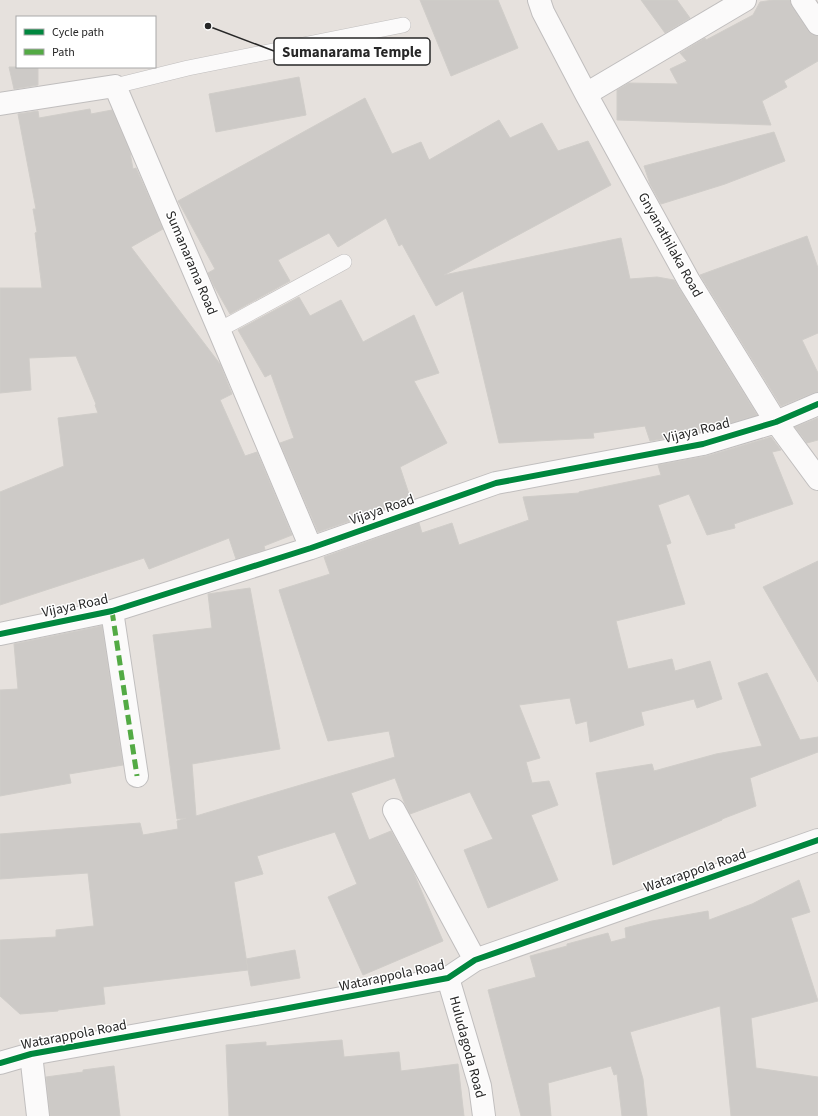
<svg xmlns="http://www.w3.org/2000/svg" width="818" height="1116" font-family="'Source Sans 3',sans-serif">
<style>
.building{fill:#cdcac7;stroke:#d0cdc9}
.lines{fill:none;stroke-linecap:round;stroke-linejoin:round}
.lane-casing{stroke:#c0bebe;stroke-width:16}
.street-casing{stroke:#c0bebe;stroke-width:24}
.secondary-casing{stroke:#c0bebe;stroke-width:24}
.lane{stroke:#fbfafa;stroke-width:15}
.street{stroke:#fbfafa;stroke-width:22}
.secondary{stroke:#fbfafa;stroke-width:22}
.quiet{stroke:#53aa44;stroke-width:5;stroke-dasharray:10 5;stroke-linecap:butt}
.cycleway-casing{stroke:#fff;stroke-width:8}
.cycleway{stroke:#00873e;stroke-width:6}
.labels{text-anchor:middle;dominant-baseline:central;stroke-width:3;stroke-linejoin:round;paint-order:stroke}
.street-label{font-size:14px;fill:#272727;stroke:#fff}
.leader{fill:none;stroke:#272727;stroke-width:1.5}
.callout-dot{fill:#272727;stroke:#fff;stroke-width:1.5}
.callout{fill:#fff;stroke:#272727;stroke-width:1.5}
.callout-label{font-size:15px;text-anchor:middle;font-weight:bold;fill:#272727}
</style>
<rect width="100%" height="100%" fill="#e6e1dd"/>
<!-- building -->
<path class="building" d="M420 0H498L518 48 451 76Z
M641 0H677L690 18 665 33Z
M773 0H790L792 7 808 31 812 35 818 36V61L784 81 787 87 762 101 771 125 617 120V90L629 83 678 84 670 69 687 61 680 53 705 38 706 40 753 15 760 2Z
M9 67H38V85L14 89Z
M299 77 306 115 216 132 209 94Z
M365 98 392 154 421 142 429 160 499 120 510 138 542 123 558 151 588 141 611 185 444 275 621 238 630 279 657 277 674 280 757 415 700 432 650 441 645 426 593 433 594 438 499 443 463 291 436 306 402 244 399 246 386 218 338 247 329 233 278 260 290 281 230 314 214 286 208 273 215 269 178 201Z
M90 109 91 114 112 110 130 152 133 169 136 168 163 229 131 247 220 364 232 394 220 400 245 456 257 452 292 535 264 546 265 550 236 559 229 538 149 569 144 558 0 605V492L64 466 58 418 98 413 95 405 96 404 76 356 29 358 31 390 0 393V288H42L35 233 37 232 33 209H36L18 114 38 111 39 118Z
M774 132 785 161 725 184 661 204 650 184 644 166Z
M807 236 818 268V333L802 340 818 373V392L813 393 781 406 700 275Z
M299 297 310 316 341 300 363 342 414 315 439 373 414 381 447 443 400 467 411 500 318 532 280 443 294 438 271 374 265 377 238 330Z
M818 418V440L807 443 795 427Z
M771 437 781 450 772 452 793 504 734 524 735 528 707 535 689 494 658 505 671 543 666 545 685 604 616 621 628 669 672 659 675 671 710 661 722 699 697 708 694 699 641 712 644 725 590 742 587 721 576 724 570 698 519 705 540 758 526 762 532 783 549 781 558 805 531 815 558 880 488 908 464 850 493 839 470 792 410 814 405 804 395 778 351 793 369 840 391 831 412 869 443 941 363 975 328 897 357 884 335 832 257 856 263 874 234 882 248 970 103 987 105 1004 58 1010V1011L20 1014 0 996V940L56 937V930L94 926 88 873 0 879V834L140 823 143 835 178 829 177 821 186 818 177 819 153 635 212 628 208 594 250 588 280 749 192 764 196 816 395 757 389 731 328 741 279 590 330 574 324 557 419 523 422 533 452 523 459 545 529 520 523 497 579 493V492L661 475 658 465 707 456Z
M818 561V682L763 587Z
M102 626 123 765 69 774 71 783 0 796V690L18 689 14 644Z
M767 673 800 740 818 737V752L750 778 756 806 722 819V820L613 865 596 773 652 764 654 771 716 754 762 746 738 683Z
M799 880 810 912 791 918 818 1001 751 1018 756 1068 818 1077V1116H731L720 1006 630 1032 643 1079 647 1116H622L617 1074 614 1075 611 1066 548 1083 551 1116H521L488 990 536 977 530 956 567 946V944L608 933 611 942 626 938 625 928 652 921 708 911 709 920 752 904Z
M295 950 300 978 251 986 246 959Z
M342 1040 344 1057 399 1052 401 1071 458 1064 464 1116H229L226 1045 266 1042V1046Z
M114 1066 120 1116H50L46 1077 83 1072V1070Z"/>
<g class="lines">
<!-- lane casing -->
<g class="lane-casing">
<path id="lane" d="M115 86 188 68 403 25
M219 330 344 262"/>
</g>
<!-- street casing -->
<g class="street-casing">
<path id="street" d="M539 0 543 12 586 94 689 281 776 422 818 479
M802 0 818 24
M586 94 745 0
M0 104 115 86 219 330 311 548
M112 611 137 776
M0 634 112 611 311 548 496 483 703 444 776 422 818 404
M394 810 475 960
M448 978 480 1086 484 1116
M31 1054 38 1116"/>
</g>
<!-- secondary casing -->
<g class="secondary-casing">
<path id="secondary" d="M0 1063 31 1054 278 1010 448 978 475 960 818 840"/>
</g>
<!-- lane -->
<use href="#lane" class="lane"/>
<!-- street -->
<use href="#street" class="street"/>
<!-- secondary -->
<use href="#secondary" class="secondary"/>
<!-- quiet -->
<path class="quiet" d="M112 611 137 776"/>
<!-- cycleway casing -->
<g class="cycleway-casing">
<path id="cycleway" d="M0 634 112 611 311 548 496 483 703 444 776 422 818 404
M0 1063 31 1054 278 1010 448 978 475 960 818 840"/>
</g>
<!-- cycleway -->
<use href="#cycleway" class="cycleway"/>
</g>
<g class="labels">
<!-- street labels -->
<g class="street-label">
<text transform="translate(670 245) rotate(61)">Gnyanathilaka Road</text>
<text transform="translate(191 263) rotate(67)">Sumanarama Road</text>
<text transform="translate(697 431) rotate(-14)">Vijaya Road</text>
<text transform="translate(382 510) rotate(-19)">Vijaya Road</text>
<text transform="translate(75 606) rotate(-12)">Vijaya Road</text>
<text transform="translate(695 871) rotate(-19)">Watarappola Road</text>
<text transform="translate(392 976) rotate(-12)">Watarappola Road</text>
<text transform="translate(74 1035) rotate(-11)">Watarappola Road</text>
<text transform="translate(467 1047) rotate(75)">Huludagoda Road</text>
</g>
</g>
<!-- callouts -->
<path class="leader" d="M208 26L274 51"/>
<circle class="callout-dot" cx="208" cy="26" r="4"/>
<rect class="callout" x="274" y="38" width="156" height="27" rx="4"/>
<g class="callout-label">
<text x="352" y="57">Sumanarama Temple</text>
</g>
<!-- legend -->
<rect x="16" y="16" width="140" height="52" fill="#ffffff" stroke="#a9a9a9"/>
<rect x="24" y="29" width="20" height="6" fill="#00873e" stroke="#a9a9a9"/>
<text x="52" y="36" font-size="12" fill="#272727">Cycle path</text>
<rect x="24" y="49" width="20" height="6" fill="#53aa44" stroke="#a9a9a9"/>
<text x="52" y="56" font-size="12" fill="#272727">Path</text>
</svg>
